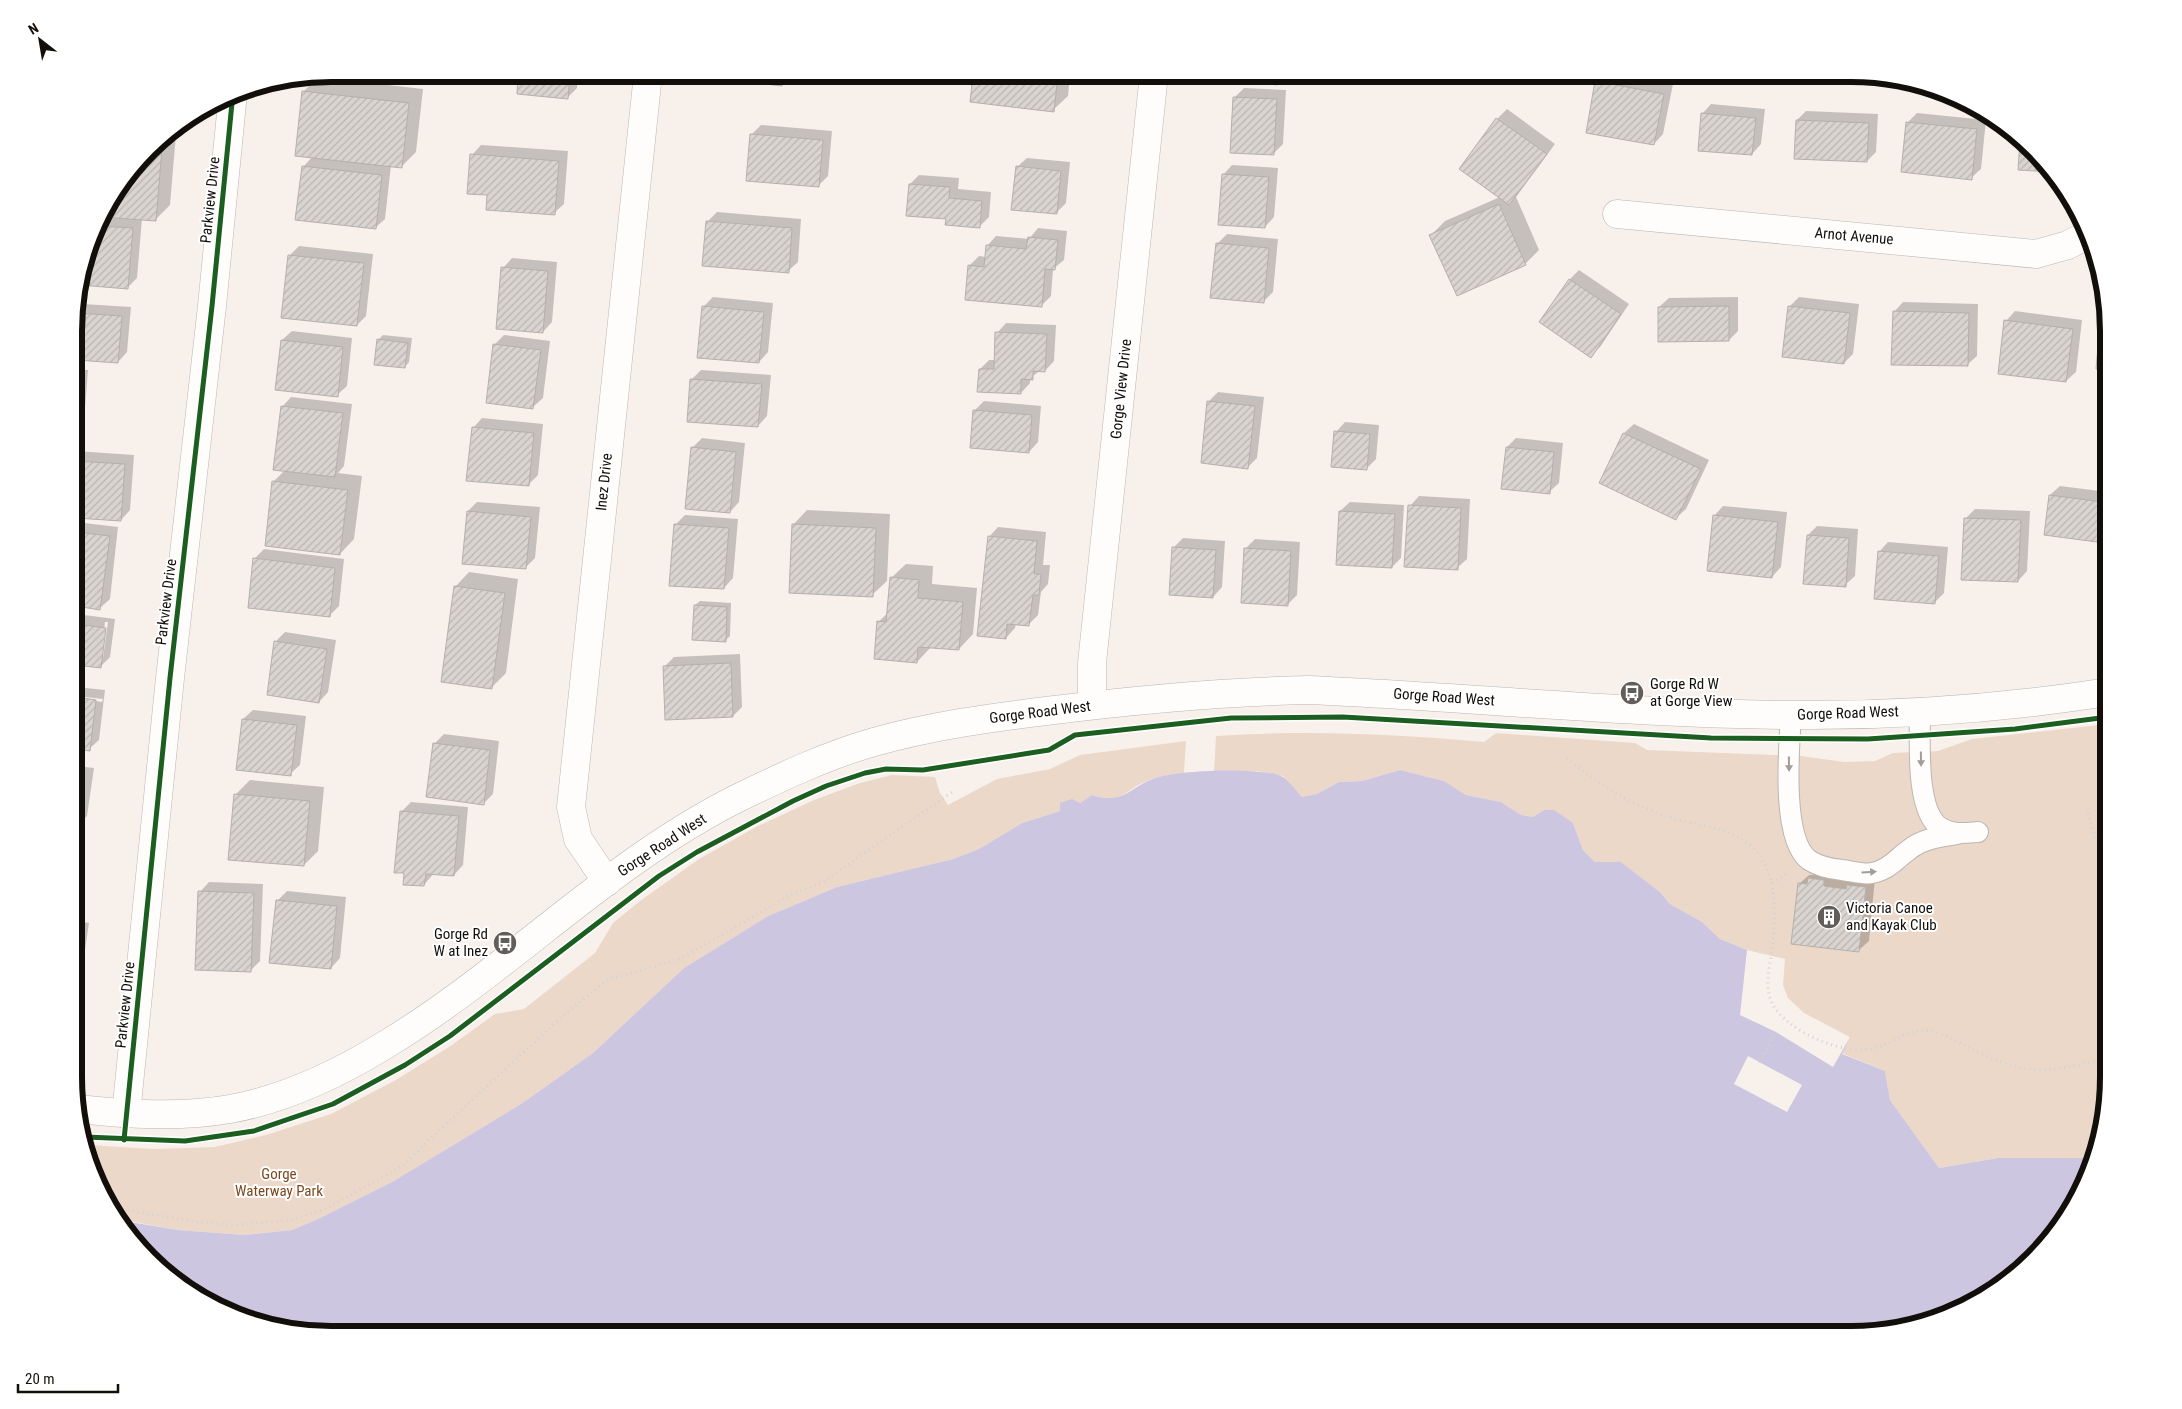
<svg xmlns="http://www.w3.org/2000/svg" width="2182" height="1409" font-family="'Roboto Condensed',sans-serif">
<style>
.green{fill:#ebd8c9}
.water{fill:#cdc6e1}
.pier{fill:#f8f1eb}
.shadow{fill:#0003;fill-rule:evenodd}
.building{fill:url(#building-hatch);stroke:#b5b0ab}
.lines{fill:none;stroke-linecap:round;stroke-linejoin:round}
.service-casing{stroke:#bcb6b1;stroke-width:22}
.minor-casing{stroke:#bcb6b1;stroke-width:29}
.secondary-casing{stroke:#bcb6b1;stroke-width:29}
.path{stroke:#d3d2d0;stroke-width:3;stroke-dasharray:1 4;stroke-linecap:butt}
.service{stroke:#fefdfc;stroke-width:20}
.minor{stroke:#fefdfc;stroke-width:28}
.secondary{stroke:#fefdfc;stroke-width:28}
.cycleway-casing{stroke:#fff;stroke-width:8}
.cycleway{stroke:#1b5e20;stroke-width:5}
.oneway{fill:#a09d9b}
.labels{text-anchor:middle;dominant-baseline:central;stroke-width:4;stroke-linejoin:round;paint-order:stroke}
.street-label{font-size:15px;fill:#120e0a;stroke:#fff}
.poi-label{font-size:15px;fill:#120e0a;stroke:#fff;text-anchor:start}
.park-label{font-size:15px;fill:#7c491e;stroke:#fff}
.rim{fill:none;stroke:#120e0a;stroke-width:6}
</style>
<defs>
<pattern id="building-hatch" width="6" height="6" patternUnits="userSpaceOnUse" patternTransform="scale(1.25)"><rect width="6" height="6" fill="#dad4d0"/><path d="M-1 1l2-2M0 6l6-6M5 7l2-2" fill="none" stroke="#bab5b1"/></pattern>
</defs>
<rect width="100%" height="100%" fill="#f8f1eb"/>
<!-- green -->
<path class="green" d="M2108 724V1094L2095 1158H1998L1939 1168 1890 1100 1885 1071 1841 1053 1849 1037C1828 1026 1789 1013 1783 986 1782 978 1784 967 1785 959L1747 950 1720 939 1702 922 1670 904 1660 892 1621 862H1595L1583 850 1573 823 1544 810 1533 817 1521 815 1501 802 1466 795 1444 781 1400 770 1362 781 1339 782 1317 794 1302 798 1283 776 1258 771 1214 772 1216 736C1309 730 1392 734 1484 742L1496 733 1635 743 1647 750 1801 756 1844 762 1875 761 1893 753 1938 751 1972 739Z
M1186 741 1184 773C1170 775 1156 776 1142 783 1120 794 1123 804 1092 795L1080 803H1060V811L1022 823 979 849 953 859 837 887 768 916 684 968 593 1053 521 1104 392 1182 318 1219 292 1230 244 1235 178 1230 118 1219 108 1207 88 1145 153 1149 215 1147 266 1135 331 1114 394 1081 449 1047 495 1014 524 1009 595 953 613 923 640 901 699 859 756 827 814 800 860 783 892 775 935 777 940 793 948 805 997 779 1050 769 1080 755Z"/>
<!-- water -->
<path class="water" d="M1400 770 1444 781 1466 795 1501 802 1521 815 1533 817 1544 810H1554L1573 823 1583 850 1595 862H1621L1660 892 1670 904 1702 922 1720 939 1747 950 1785 959C1784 967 1782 978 1783 986 1789 1013 1828 1026 1850 1037L1842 1054 1885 1071 1890 1100 1939 1168 1998 1158H2095L2065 1221 2033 1260 1979 1301 1918 1326 1867 1335H331L249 1322 188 1292 149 1260 118 1220 178 1230 244 1235 292 1230 318 1219 392 1182 521 1104 593 1053 684 968 768 916 837 887 953 859 979 849 1022 823 1060 811V803L1072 799 1080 803 1092 795C1127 806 1129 785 1159 777 1182 770 1259 767 1281 776 1288 779 1296 791 1302 797L1317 794 1339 782 1362 781Z"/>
<!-- pier -->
<path class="pier" d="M1747 950 1785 959 1783 985 1788 998 1804 1013 1850 1037 1833 1067 1776 1032 1740 1015Z
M1748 1056 1802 1085 1787 1112 1734 1084Z"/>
<!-- shadow -->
<path class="shadow" d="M520 74H578L577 88 567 98 518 93Z
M724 74H792L782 84 724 78Z
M974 74H1070L1068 96 1053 110 971 101Z
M1230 74H1287L1277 84 1229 78Z
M1604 74H1616L1673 84 1663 134 1654 144 1596 81Z
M318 77 423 89 416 152 401 167 391 165 385 219 375 228 303 167 313 156 303 92Z
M1244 88 1286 90 1283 144 1273 154 1234 98Z
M1711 104 1765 109 1761 144 1752 154 1702 114Z
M1507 109 1555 144 1516 197 1539 250 1525 264 1431 235 1445 221 1500 197 1461 169 1497 119Z
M1806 111 1878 114 1876 152 1867 161 1797 120Z
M1917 113 1986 120 1981 169 1971 178 1907 123Z
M761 125 832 131 828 176 818 186 752 134Z
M169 133 176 134 170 205 156 219 142 218 137 278 128 287 80 284 100 217 161 138Z
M481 145 568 151 564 204 554 213 488 194 472 155Z
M1027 158 1070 162 1066 203 1056 213 1017 167Z
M1232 165 1278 168 1274 217 1265 227 1223 175Z
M919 175 959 178 958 189 991 192 989 217 979 227 947 218 910 184Z
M717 212 801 219 798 262 788 271 707 222Z
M1038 228 1067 231 1064 260 1053 269 1051 296 1041 306 969 266 979 256 986 257 987 246 996 236 1029 239Z
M1227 234 1278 239 1273 292 1263 302 1217 244Z
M299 246 373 254 366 316 357 325 290 255Z
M512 258 557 262 552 322 543 332 503 268Z
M1579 270 1629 304 1600 347 1590 356 1540 321 1570 279Z
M713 297 773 303 768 352 759 362 703 307Z
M1738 297V331L1729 340 1659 307 1669 298Z
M1799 297 1859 304 1853 354 1844 363 1790 306Z
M1903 302 1978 304 1977 356 1967 365 1894 312Z
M83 304 131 307 127 352 118 362 76 358V310Z
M2015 311 2082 320 2076 372 2066 381 2006 321Z
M1006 323 1056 325 1054 361 1045 371 1041 370 1030 378V383L1021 393 980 369 989 360H995L997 333Z
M292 331 352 338 347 386 337 395 282 340Z
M383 335 412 338 409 362 405 367 378 340Z
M504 335 550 341 543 398 533 407 494 345Z
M76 369 88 370 83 434 76 440Z
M701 370 771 375 767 416 758 426 691 380Z
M1218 392 1264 397 1257 458 1248 467 1209 401Z
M291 397 352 404 344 466 338 473 362 476 354 539 340 554 273 482 285 470 282 407Z
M984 401 1041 406 1038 442 1029 452 975 410Z
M482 418 543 424 538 475 528 485 473 428Z
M1345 422 1379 425 1376 459 1366 469 1336 432Z
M1634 424 1709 460 1686 509 1676 518 1601 483 1624 433Z
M702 438 745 443 739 502 730 512 692 448Z
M1516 438 1563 443 1559 483 1549 492 1507 447Z
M76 451 134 455 130 510 121 520 76 516Z
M2060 486 2108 492 2106 532 2097 541 2050 495Z
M1419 496 1470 499 1467 559 1457 568 1410 506Z
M477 502 540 507 535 558 525 568 468 511Z
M1350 502 1404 505 1401 558 1392 567 1337 564 1340 511Z
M1723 506 1787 512 1781 567 1772 577 1714 516Z
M1975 509 2030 511 2027 571 2018 581 1965 519Z
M807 510 890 514 887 581 872 595 793 525Z
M685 515 738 519 733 578 724 588 675 525Z
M76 522 118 527 110 599 100 608 76 605Z
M1817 526 1858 529 1855 576 1845 585 1808 535Z
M998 527 1046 532 1043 565H1050L1048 584 1041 592 1038 615 1029 624 1016 623 1015 628 1006 638 989 537Z
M1183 538 1225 541 1222 587 1213 597 1173 548Z
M1255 539 1300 542 1297 595 1287 605 1245 549Z
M1888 542 1948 547 1944 593 1934 603 1879 552Z
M264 549 344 559 339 606 329 616 254 559Z
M906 564 933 566 932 584 977 588 973 634 959 649 931 647 917 662 878 622 889 612 891 578Z
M469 572 518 579 506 673 492 687 455 587Z
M700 601 731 603 730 636 725 641 695 605Z
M76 614 115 619 110 657 100 667 76 663ZM105 622H108L103 658H101Z
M285 632 336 640 328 692 319 702 275 642Z
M740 654 742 707 733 716 664 667 674 657Z
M76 687 105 690 99 740 89 749 76 748V698L102 702 103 699 76 696Z
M253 710 306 716 300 765 290 774 243 719Z
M444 734 499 741 493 794 484 803 434 744Z
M76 766 94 768 87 816 78 825H76Z
M250 780 324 787 318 851 304 865 235 795Z
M411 802 468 807 463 865 454 875 434 873 424 885 401 812Z
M1818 869 1875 878 1869 941 1859 950 1799 884 1809 875H1813Z
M209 882 263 884 260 961 250 971 200 892Z
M287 891 346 897 340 958 331 968 277 901Z
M76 921 89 923 81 977 76 983Z"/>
<!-- building -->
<path class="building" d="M518 74H570L568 99 517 94Z
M723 74H784L782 86 722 79Z
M973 74H1058L1054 112 970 102Z
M1229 74H1279L1277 85 1228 79Z
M1595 81 1664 94 1654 145 1586 133Z
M302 91 409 103 402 168 295 156Z
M1233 97 1277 99 1274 155 1230 153Z
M1701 113 1756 118 1752 155 1698 151Z
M1496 118 1547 154 1509 205 1459 169Z
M1796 120 1869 123 1867 162 1794 159Z
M1906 122 1977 129 1972 180 1901 172Z
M750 134 823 140 819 187 746 181Z
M2020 140 2044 161 2052 172 2018 170Z
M154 147 162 148 156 221 101 217Z
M470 154 559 161 555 215 486 210 487 195 467 194Z
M302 166 382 175 376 229 295 220Z
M1016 166 1061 171 1057 214 1011 210Z
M1222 174 1269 177 1265 228 1218 225Z
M909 184 950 187 949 198 982 201 980 228 945 225 946 219 906 216Z
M1499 204 1526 265 1457 296 1429 235Z
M706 221 792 228 789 273 702 266Z
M98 226 133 228 128 289 80 285Z
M1028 237 1058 240 1055 270 1045 269 1042 307 965 300 968 265 984 267 986 245 1026 249Z
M1216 243 1269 248 1264 303 1210 298Z
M288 255 364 263 357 326 281 318Z
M501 267 548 271 543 333 496 329Z
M1569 279 1621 314 1591 358 1539 322Z
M2102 301H2105L2108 315V370L2096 369Z
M702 306 764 312 759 363 697 358Z
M1729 306V341L1658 342V307Z
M1788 306 1850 313 1844 364 1782 357Z
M1893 311 1969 313 1968 366 1891 365Z
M76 313 122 316 118 363 76 360Z
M2004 320 2073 329 2066 382 1998 374Z
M995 332 1047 334 1045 372 1033 371V380L1021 379V394L977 392 979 369H994Z
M377 339 408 343 405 368 374 365Z
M281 340 343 347 338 397 275 390Z
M493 344 541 350 533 409 486 403Z
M690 379 762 384 758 427 687 422Z
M1207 401 1255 406 1248 469 1201 463Z
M281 406 343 413 335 477 273 470Z
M973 410 1032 415 1029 453 970 448Z
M472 427 534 433 529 486 466 481Z
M1334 431 1370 434 1367 470 1331 467Z
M1623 433 1701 469 1676 520 1599 483Z
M691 447 736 452 730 513 685 509Z
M1506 447 1554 452 1550 494 1501 489Z
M76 461 125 464 121 521 76 518Z
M272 481 348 490 340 555 265 546Z
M2049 495 2103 502 2097 542 2044 535Z
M1408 505 1461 508 1458 570 1404 567Z
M467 511 531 517 526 569 462 564Z
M1339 511 1395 514 1392 568 1336 565Z
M1713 515 1778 522 1772 578 1707 571Z
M1964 518 2021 520 2018 582 1961 580Z
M674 524 729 528 724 589 669 586Z
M792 524 876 528 873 597 789 593Z
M76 532 110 536 100 610 76 606Z
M1807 535 1849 538 1846 587 1803 584Z
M988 536 1037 541 1034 574H1041L1039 595H1033L1029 626 1007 624 1006 639 977 636Z
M1172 547 1216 550 1213 598 1169 595Z
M1244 548 1291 551 1288 606 1241 603Z
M1878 551 1939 556 1935 604 1874 599Z
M253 558 335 568 330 617 248 608Z
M890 577 919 580 918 598 963 602 959 650 918 647 917 663 874 659 877 621 886 622Z
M454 586 505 593 492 689 441 682Z
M694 605 727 607 726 642 692 640Z
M76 624 106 628 101 668 76 665Z
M274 641 327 649 319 703 267 695Z
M731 663 733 717 665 720 663 666Z
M76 697 96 700 90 751 76 749Z
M242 719 297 725 291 776 236 770Z
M433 743 490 750 484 805 426 797Z
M76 776 85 778 78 827 76 826Z
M234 794 310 801 304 866 228 860Z
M400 811 459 816 454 876 426 874 424 886 403 885 404 873H394Z
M1808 878 1824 880V886L1846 889 1847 885 1866 887 1859 952 1791 944 1798 883 1807 884Z
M198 891 254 893 251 972 195 970Z
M276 900 337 906 331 969 269 963Z"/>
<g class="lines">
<!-- service casing -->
<g class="service-casing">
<path id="service" d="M1920 710C1920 739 1915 813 1941 828 1953 835 1965 833 1978 832
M1791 715C1789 748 1781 839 1809 860 1818 866 1832 869 1842 870 1851 871 1864 875 1872 873 1889 870 1897 858 1910 849 1924 838 1941 837 1957 834"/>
</g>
<!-- minor casing -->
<g class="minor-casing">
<path id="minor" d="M1617 214 2036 254 2068 245 2087 235
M1092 705V663L1154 74
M607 882 578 839 571 807 648 74
M126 1114 170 678 212 306 233 93"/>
</g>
<!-- secondary casing -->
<g class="secondary-casing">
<path id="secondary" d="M76 1109C127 1114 179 1118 230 1109 285 1099 338 1074 385 1045 508 971 608 863 738 798 781 777 828 755 874 742 931 726 988 718 1046 711 1133 700 1221 692 1308 690 1469 697 1630 714 1791 715 1895 716 2005 708 2108 692"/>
</g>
<!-- path -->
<path class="path" d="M1567 758C1598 785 1630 804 1669 817 1699 827 1735 826 1757 852 1764 859 1768 873 1772 883L1786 874
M2088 813 2107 877 2102 959 2101 1060
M1772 883C1775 903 1775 923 1773 943 1771 963 1763 984 1772 1003 1785 1031 1849 1059 1878 1047 1896 1041 1911 1027 1931 1031 1948 1035 1965 1046 1980 1053 2030 1076 2049 1072 2101 1060L2108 1061
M1760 1063 1775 1032
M108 1207 197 1222 239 1225 290 1220 325 1209 404 1165 431 1138 564 1015 607 980 670 962 689 954 788 896 823 882 952 792"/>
<!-- service -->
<use href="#service" class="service"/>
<!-- minor -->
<use href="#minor" class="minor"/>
<!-- secondary -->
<use href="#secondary" class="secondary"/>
<!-- cycleway casing -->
<g class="cycleway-casing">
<path id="cycleway" d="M85 1137 185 1141 254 1131 333 1104 405 1065 450 1036 659 876 697 852 793 801 826 786 865 773 886 769 923 770 1049 750 1075 735 1231 718 1343 717 1711 738 1868 739 2015 729 2108 717
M124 1140 170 678 212 306 233 93"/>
</g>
<!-- cycleway -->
<use href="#cycleway" class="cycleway"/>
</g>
<!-- one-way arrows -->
<defs><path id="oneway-solid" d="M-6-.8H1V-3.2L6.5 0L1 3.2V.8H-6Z" transform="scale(1.25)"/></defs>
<g class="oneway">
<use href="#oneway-solid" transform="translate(1921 759) rotate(89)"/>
<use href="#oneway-solid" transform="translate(1789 764) rotate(89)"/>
<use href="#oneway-solid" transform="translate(1869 872) rotate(-4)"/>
</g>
<!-- icons -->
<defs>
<g id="bus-disc" transform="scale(1.25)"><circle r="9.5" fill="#625d59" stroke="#fff"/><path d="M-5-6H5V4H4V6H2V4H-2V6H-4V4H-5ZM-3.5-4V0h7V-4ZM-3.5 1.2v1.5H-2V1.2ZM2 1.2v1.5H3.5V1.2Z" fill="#fff"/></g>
<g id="building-disc" transform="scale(1.25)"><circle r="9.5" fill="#625d59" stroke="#fff"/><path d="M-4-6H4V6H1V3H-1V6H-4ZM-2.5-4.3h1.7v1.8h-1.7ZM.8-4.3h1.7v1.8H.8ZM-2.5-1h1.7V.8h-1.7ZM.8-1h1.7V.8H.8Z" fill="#fff"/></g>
</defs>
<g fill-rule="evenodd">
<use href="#bus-disc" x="1632" y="693"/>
<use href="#building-disc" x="1829" y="917"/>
<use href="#bus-disc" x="505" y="943"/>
</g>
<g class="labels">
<!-- street labels -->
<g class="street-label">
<text transform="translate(210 200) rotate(-84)">Parkview Drive</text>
<text transform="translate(1854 236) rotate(5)">Arnot Avenue</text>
<text transform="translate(1121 389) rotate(-84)">Gorge View Drive</text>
<text transform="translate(604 482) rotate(-84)">Inez Drive</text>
<text transform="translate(166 602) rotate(-83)">Parkview Drive</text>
<text transform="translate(1444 697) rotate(4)">Gorge Road West</text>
<text transform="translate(1040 712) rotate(-7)">Gorge Road West</text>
<text transform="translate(1848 713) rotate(-2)">Gorge Road West</text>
<text transform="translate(662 845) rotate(-33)">Gorge Road West</text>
<text transform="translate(125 1005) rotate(-84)">Parkview Drive</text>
</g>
<!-- poi labels -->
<g class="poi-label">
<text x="1650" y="684">Gorge Rd W<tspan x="1650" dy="17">at Gorge View</tspan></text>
<text x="1846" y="908">Victoria Canoe<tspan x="1846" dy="17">and Kayak Club</tspan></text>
<text x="488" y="934" text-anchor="end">Gorge Rd<tspan x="488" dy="17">W at Inez</tspan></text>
</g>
<!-- park labels -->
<g class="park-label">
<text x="279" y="1174">Gorge<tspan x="279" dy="17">Waterway Park</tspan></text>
</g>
</g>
<!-- crop -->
<path d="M0 0H2182V1409H0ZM331 82H1851A249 249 0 0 1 2100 331V1077A249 249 0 0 1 1851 1326H331A249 249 0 0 1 82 1077V331A249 249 0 0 1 331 82Z" fill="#fff" fill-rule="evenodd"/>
<path class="rim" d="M331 82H1851A249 249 0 0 1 2100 331V1077A249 249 0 0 1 1851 1326H331A249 249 0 0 1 82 1077V331A249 249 0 0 1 331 82Z"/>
<!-- north arrow -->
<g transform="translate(40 40) rotate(329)" stroke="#ffffff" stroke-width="4" paint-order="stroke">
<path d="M0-4L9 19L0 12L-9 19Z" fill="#120e0a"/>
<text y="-8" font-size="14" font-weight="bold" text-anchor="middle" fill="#120e0a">N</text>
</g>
<!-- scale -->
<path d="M18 1384v8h100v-8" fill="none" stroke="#120e0a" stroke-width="2.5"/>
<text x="25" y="1384" font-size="15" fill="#120e0a" stroke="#ffffff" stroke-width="4" paint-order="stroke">20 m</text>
</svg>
